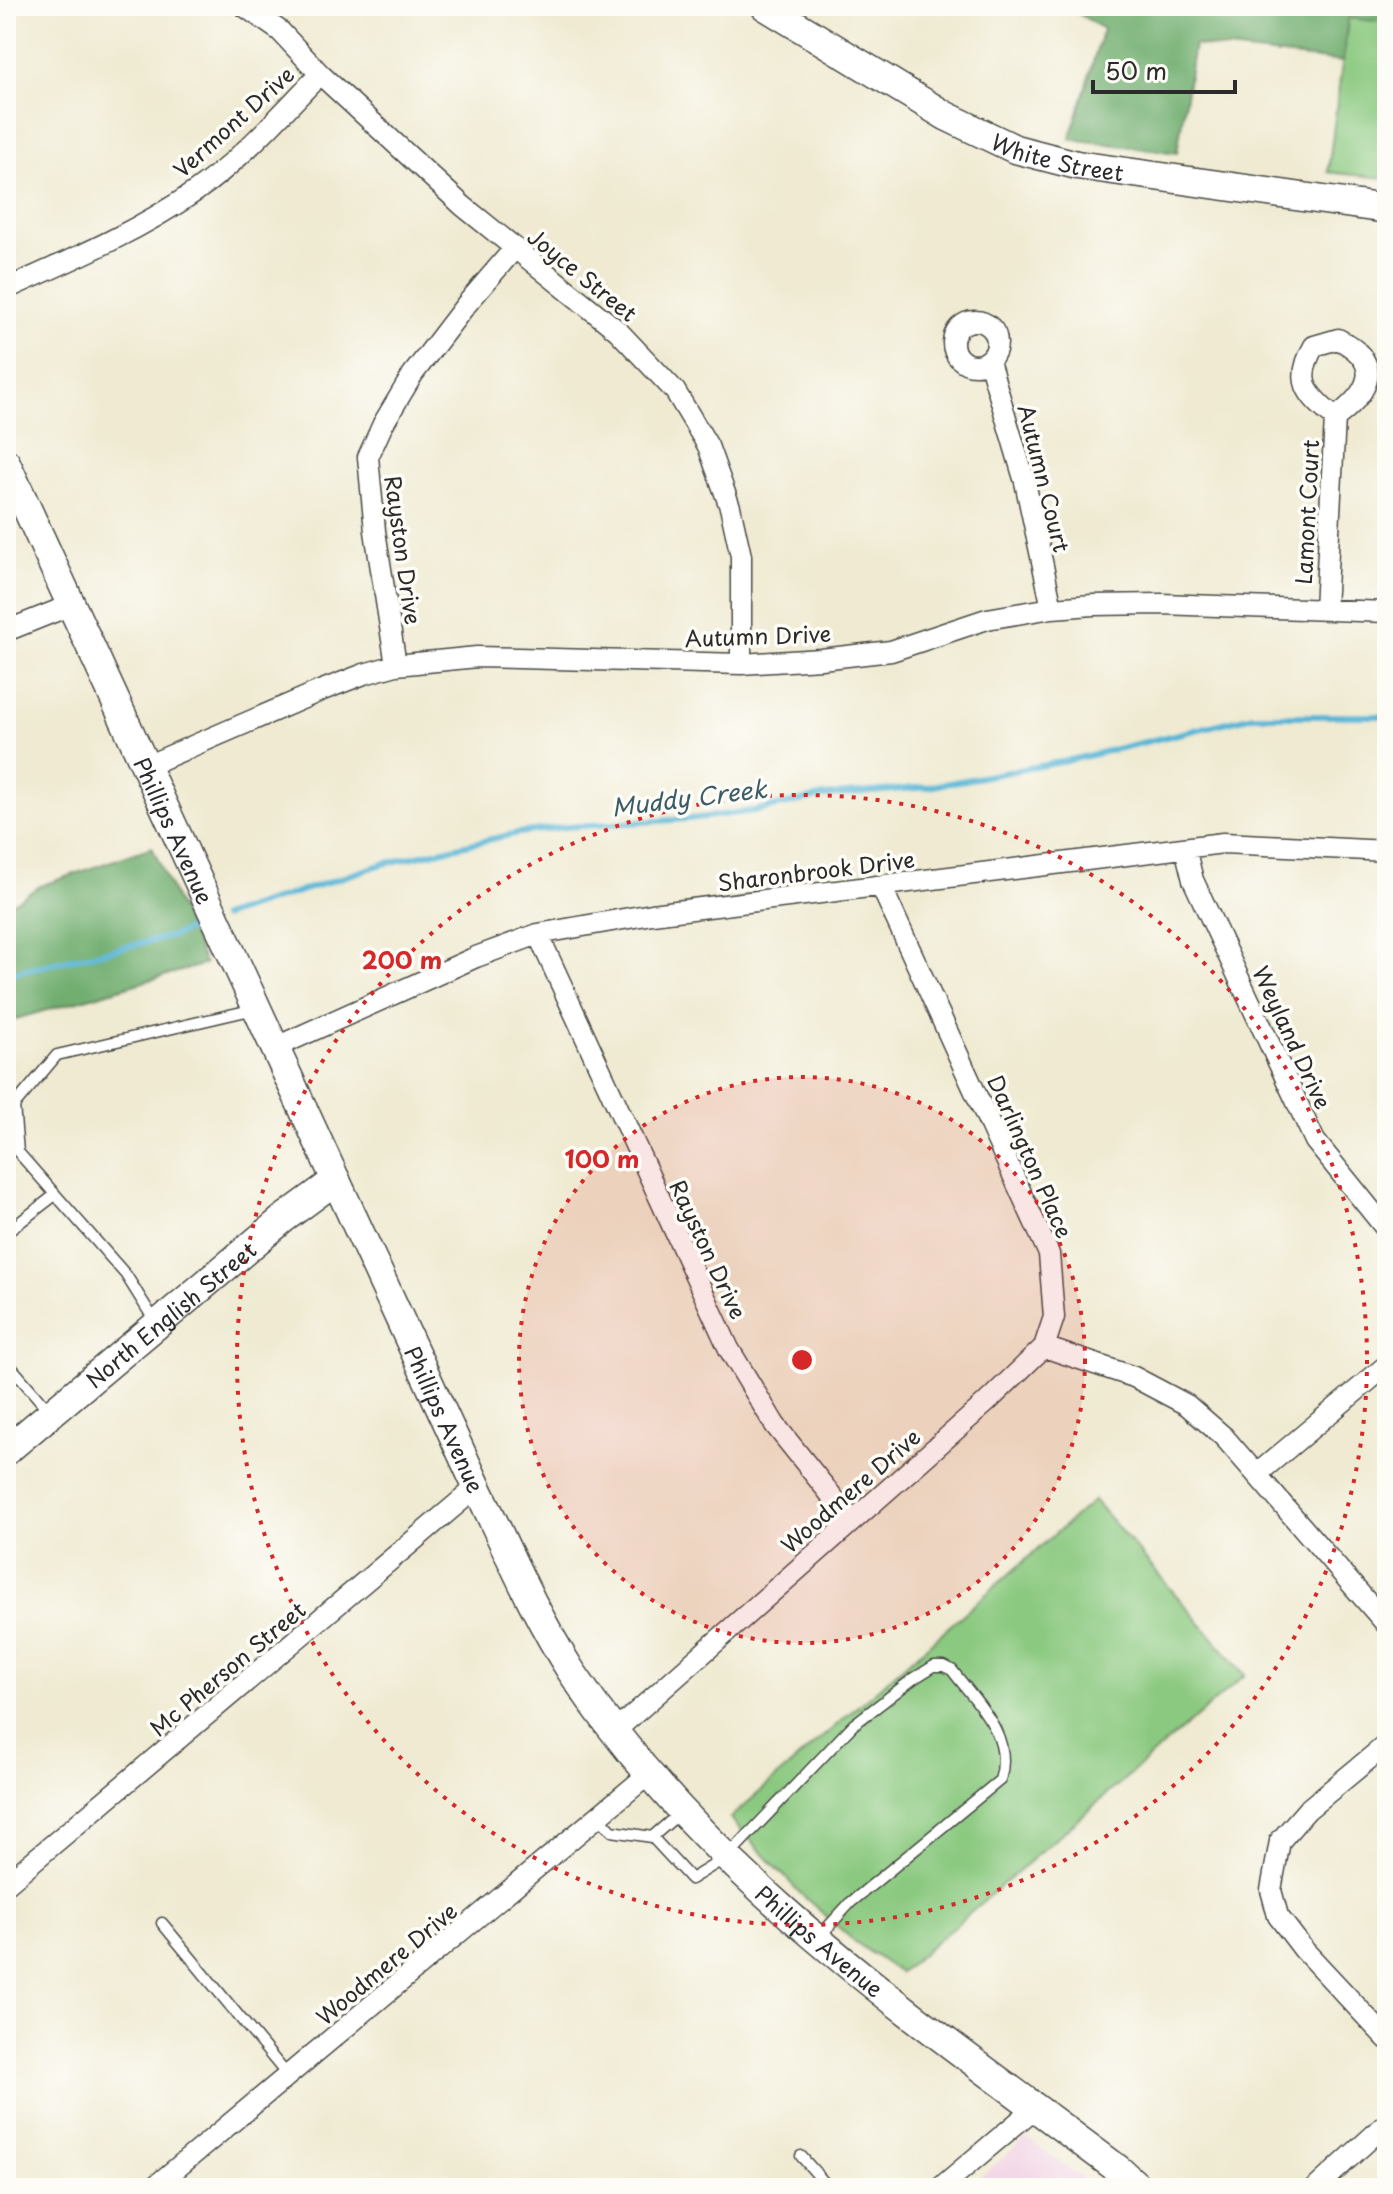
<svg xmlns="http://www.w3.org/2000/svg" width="1393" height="2194" font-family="'Playpen Sans',sans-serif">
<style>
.built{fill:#f1d0e4}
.green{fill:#8bc980;stroke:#5b7a56;stroke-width:2}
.forest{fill:#70ad6e;stroke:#4e6c4c;stroke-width:2}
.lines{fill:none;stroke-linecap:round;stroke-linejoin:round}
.stream{stroke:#58b6d6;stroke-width:6}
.lane-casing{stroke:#484844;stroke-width:13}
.street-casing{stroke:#484844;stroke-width:23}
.secondary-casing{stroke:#484844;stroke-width:31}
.lane{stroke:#fff;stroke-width:10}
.street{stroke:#fff;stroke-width:20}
.secondary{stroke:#fff;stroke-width:28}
.ring{fill:none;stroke:#d62828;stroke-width:4;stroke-dasharray:4 8}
.labels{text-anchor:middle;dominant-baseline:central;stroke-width:7;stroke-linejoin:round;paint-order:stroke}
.street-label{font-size:22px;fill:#2b2b2b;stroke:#fdfcf7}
.water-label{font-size:24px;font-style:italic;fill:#3b5c67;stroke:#fdfcf7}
.centre{fill:#d62828;stroke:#fdfcf7;stroke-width:4}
.ring-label{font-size:24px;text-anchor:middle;font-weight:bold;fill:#d62828;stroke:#fdfcf7;stroke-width:7;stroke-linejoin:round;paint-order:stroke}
</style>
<rect width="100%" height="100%" fill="#fdfcf7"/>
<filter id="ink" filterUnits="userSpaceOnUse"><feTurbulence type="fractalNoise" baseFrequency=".0125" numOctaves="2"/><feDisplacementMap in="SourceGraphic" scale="16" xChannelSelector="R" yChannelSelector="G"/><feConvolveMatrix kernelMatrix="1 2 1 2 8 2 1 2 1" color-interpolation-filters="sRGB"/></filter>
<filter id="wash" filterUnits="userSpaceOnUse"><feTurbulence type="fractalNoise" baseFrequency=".006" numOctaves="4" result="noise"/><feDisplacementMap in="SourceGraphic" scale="32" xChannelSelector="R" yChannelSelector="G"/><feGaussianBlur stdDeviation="1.8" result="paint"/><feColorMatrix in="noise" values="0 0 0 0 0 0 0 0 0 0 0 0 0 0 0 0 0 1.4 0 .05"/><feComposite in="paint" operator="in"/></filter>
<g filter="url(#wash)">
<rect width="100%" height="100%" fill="#efead1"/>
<!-- built -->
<path class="built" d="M1026 2138 1093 2186 1096 2188H968Z"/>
<!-- green -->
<path class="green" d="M1348 18 1387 22V146L1382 178 1328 172Z
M1094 1500 1245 1675 900 1973 854 1941 802 1895 730 1818Z"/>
<!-- forest -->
<path class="forest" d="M1066 6H1387V22L1348 18 1343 62 1194 45 1177 153 1070 139 1103 29Z
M152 847 205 964 6 1022V907L40 886Z"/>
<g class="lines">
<!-- stream -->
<path class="stream" d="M222 917 383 864 518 833 565 827 689 819 754 811 824 796 928 787 1066 761 1253 716H1387
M6 974 173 936 207 922"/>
</g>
</g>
<g filter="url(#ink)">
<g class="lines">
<!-- lane casing -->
<g class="lane-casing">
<path id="lane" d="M6 1233 55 1195
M156 1323 126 1275 18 1152 14 1106 57 1055 255 1009
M6 1361 50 1412
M599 1817 612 1831 652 1837 691 1879 727 1857 853 1725 913 1679 934 1666H944L952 1670C977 1703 1014 1736 1000 1780L850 1903 817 1939
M652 1837 681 1812
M162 1923 288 2076
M801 2156 829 2188"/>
</g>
<!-- street casing -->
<g class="street-casing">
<path id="street" d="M244 6 280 31 320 74 463 206 618 331 675 391 708 446 730 507 741 556V664
M6 289C71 260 137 232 196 191 242 159 281 114 320 74
M953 343a22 22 0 1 1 44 0a22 22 0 1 1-44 0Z
M989 361 1025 482 1052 608
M1325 609 1335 418C1306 394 1294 381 1314 346L1338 339C1385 363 1370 392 1335 418
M6 631 71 605
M396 665 375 531 368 457 383 424 413 374 465 306 514 249
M144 767 320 691 364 674 396 665 477 657 741 664 821 659 891 651 987 619 1052 608 1093 605 1161 604 1387 612
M1185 848 1193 880 1315 1141 1387 1230
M538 934 729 1349 775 1425 851 1520
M274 1048 476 957 538 934 652 914 1223 843 1387 851
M1044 1347 1134 1377 1187 1405 1224 1437 1387 1625
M1257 1474 1387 1365
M615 1731 986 1403 1044 1347 1054 1317 1049 1254 881 886
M1387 1744 1307 1810 1280 1841 1271 1890 1278 1916 1304 1950 1387 2039
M6 1884 477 1487
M153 2188 650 1773
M940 2188 1036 2107
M1316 2188 1387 2123"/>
</g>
<!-- secondary casing -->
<g class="secondary-casing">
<g id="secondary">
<path id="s1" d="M765 6 946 116 1015 149 1077 165 1387 209"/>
<path id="s2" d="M6 463 477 1487C507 1549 534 1613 571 1671 710 1882 921 2021 1119 2170L1139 2188"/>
<path id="s3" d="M6 1451 283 1219 336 1180"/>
</g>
</g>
<!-- lane -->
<use href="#lane" class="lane"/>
<!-- street -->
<use href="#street" class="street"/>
<!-- secondary -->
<use href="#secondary" class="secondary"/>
</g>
</g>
<!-- distance rings -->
<circle cx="802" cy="1360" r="283" fill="#d62828" fill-opacity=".12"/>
<g class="ring">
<circle cx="802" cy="1360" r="283"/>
<circle cx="802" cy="1360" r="565"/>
</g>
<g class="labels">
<!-- street labels -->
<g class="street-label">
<text transform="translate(233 121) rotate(-42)">Vermont Drive</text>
<text stroke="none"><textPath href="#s1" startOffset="332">White Street</textPath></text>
<text transform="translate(583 274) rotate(39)">Joyce Street</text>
<text transform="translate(1045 478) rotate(76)">Autumn Court</text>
<text transform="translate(1306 512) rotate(-87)">Lamont Court</text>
<text transform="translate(404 550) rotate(82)">Rayston Drive</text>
<text transform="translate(758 635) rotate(-2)">Autumn Drive</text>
<text stroke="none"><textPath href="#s2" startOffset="404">Phillips Avenue</textPath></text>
<text transform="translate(816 870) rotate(-7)">Sharonbrook Drive</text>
<text transform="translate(1293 1037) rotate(65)">Weyland Drive</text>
<text transform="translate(1031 1156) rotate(66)">Darlington Place</text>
<text transform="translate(709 1249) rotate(65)">Rayston Drive</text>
<text stroke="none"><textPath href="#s3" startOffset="214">North English Street</textPath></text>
<text stroke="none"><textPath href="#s2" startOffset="1052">Phillips Avenue</textPath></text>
<text transform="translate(850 1490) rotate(-41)">Woodmere Drive</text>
<text transform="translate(227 1668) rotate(-40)">Mc Pherson Street</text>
<text stroke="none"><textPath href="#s2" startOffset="1702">Phillips Avenue</textPath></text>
<text transform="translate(386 1963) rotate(-40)">Woodmere Drive</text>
</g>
<!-- water labels -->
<g class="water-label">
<text transform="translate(689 797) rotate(-7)">Muddy Creek</text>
</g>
</g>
<circle cx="802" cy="1360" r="12" class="centre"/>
<g class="ring-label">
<text x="402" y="969">200 m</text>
<text x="602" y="1168">100 m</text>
</g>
<!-- margin -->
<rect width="1393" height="2194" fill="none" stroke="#fdfcf7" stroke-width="32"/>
<!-- scale -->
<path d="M1093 80v12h142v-12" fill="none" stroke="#2b2b2b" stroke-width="4"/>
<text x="1105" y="80" font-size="24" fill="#2b2b2b" stroke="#fdfcf7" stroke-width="6" paint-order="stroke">50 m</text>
</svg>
